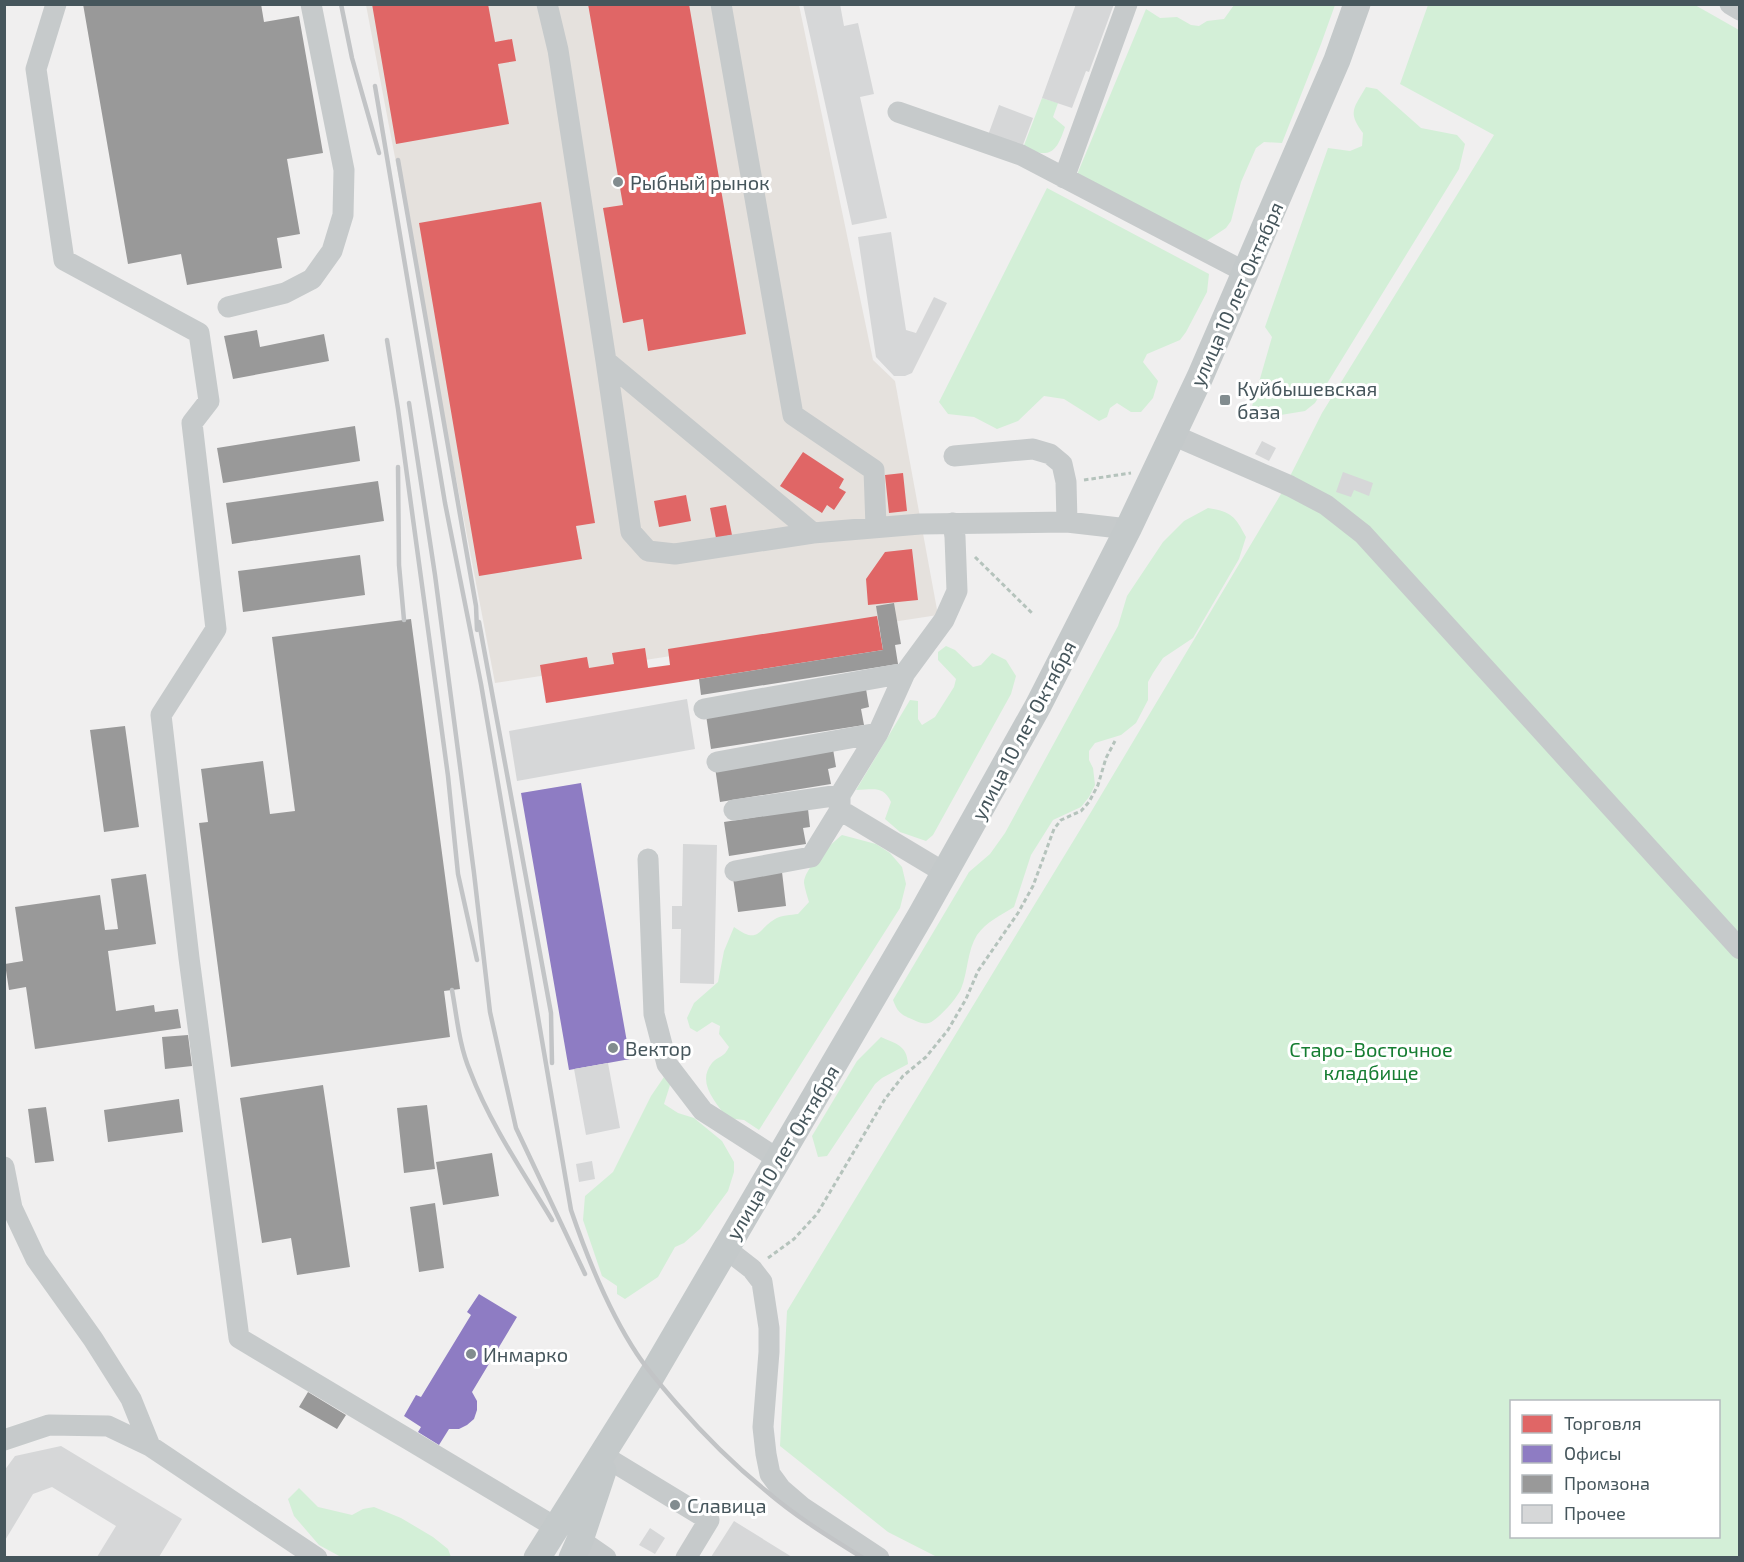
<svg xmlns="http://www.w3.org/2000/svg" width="1744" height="1562" font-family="'Exo 2',sans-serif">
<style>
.commercial{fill:#e5e1dd}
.green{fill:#d3efd7;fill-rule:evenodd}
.shops{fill:#e06666}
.offices{fill:#8e7cc3}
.industry{fill:#999}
.building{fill:#d6d7d8}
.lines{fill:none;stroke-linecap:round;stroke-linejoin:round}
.path{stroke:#b5c3bc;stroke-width:3;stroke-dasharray:4.5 3;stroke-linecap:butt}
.minor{stroke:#c6cacb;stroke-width:21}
.major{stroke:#c4c9ca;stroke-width:27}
.rail{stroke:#c2c4c6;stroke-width:4.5}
.poi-dot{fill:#828c8f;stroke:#fff;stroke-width:2}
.labels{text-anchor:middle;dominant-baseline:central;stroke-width:6;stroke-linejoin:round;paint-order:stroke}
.poi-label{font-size:20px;fill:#46565c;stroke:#fff;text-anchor:start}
.street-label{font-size:20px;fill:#46565c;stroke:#fff}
.park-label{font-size:20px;fill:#167d32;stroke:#fff}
</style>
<rect width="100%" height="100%" fill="#f0efef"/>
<!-- commercial -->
<path class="commercial" d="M366 5H799L873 360 895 381 938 615 495 683Z"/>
<!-- green -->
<path class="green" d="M1234 5H1335L1321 44 1282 143 1264 142 1256 148 1241 182 1231 221 1226 228 1205 242 1076 177 1146 9 1160 18 1177 17 1191 25 1199 26 1207 21 1224 19Z
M1428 5H1695L1739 30V1557H937L888 1532 780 1446 787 1311 1091 812 1281 494 1322 413 1494 135 1400 84ZM1512 1402H1718V1536H1512Z
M1366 87 1377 89 1421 128 1457 135 1465 144 1459 169 1315 403 1305 411 1269 417 1251 410 1272 337 1265 327 1328 148 1350 151 1362 146 1363 133C1347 112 1354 108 1366 87Z
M1042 98 1058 103 1053 117 1065 127C1056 154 1050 158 1023 148Z
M1047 188 1209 274 1207 292 1186 332 1180 340 1147 354 1143 362 1158 381 1153 398 1141 412H1131L1117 403 1110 408 1107 417 1099 421 1064 399 1044 396 1018 421 997 429 974 417 948 414 939 402Z
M1208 508C1232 512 1235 516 1246 537L1239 559 1193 638 1163 658 1153 673 1148 682V700L1136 723 1121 735 1095 743 1089 751V760L1093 768 1095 785 1089 797 1081 807 1053 820 1031 855 1014 907C1001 915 986 922 977 935 967 951 968 972 961 989 957 998 939 1019 929 1023 925 1024 920 1023 916 1021 902 1015 898 1014 893 1000L969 872 990 854 1005 833 1118 626 1127 596 1163 542 1184 521Z
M946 646 955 650 973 667 981 665 992 653 1006 660 1016 676 1011 694 933 835 926 841 900 832 885 819 891 802C883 785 873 790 856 790L910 700 918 701V719L922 725 935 717 954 687 956 679 938 660V652Z
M842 835 876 844 890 853 902 867 906 884 900 908 759 1130 744 1120 727 1118C716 1102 696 1083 712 1063 718 1056 724 1058 729 1047L719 1034 720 1026 712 1022 697 1032 690 1028 687 1018 694 1003 718 982 724 951 734 927C759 945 757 930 775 919 781 915 791 915 798 914L809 902C807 896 805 889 804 883 804 868 831 844 842 835Z
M881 1037C896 1044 907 1045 908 1064L882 1078 875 1084 827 1156 818 1157 812 1136 857 1061Z
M664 1077 671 1082 664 1104 678 1113 694 1118 722 1141 734 1162V1172L728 1191 700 1229 684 1243 675 1247 658 1277 625 1299 617 1294V1286L602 1276 583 1220 585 1196 613 1172 651 1096Z
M299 1488 318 1507 352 1515 363 1509 374 1507 401 1518 433 1537 448 1549 451 1557H341L319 1545 294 1516 288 1499Z"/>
<!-- shops -->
<path class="shops" d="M372 4H488L495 42 512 39 516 61 498 64 509 124 396 144Z
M588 4H689L746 334 648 351 643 319 623 323 603 208 623 205Z
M541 202 595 523 576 526 582 559 479 576 419 223Z
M803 452 844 479 839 488 846 492 834 510 827 505 822 513 780 486Z
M903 473 907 511 889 513 885 475Z
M686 495 691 521 659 527 654 501Z
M726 505 732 535 716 538 710 508Z
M912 549 918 600 868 605 866 579 885 552Z
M877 616 883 650 546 703 540 665 587 657 589 668 614 664 612 653 645 648 648 668 670 665 668 649Z"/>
<!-- offices -->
<path class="offices" d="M581 783 630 1059 569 1070 521 793Z
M479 1294 517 1317 472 1392 477 1401V1410L474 1419 467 1425 459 1429H449L439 1445 418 1432 421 1427 404 1416 416 1395 421 1397 471 1315 467 1312Z"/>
<!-- industry -->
<path class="industry" d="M83 4H261L264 22 299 16 323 153 287 159 300 234 277 238 282 268 187 285 181 254 128 264Z
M257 330 260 347 324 334 329 361 233 379 224 336Z
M355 426 360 461 223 483 217 448Z
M378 481 384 521 232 544 226 503Z
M360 555 365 595 243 612 238 571Z
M894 603 901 644 895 645 898 664 701 695 699 679 883 650 876 606Z
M411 619 460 989 444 991 450 1037 231 1067 199 823 208 822 201 769 263 761 270 814 295 811 272 637Z
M866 689 869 707 861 709 864 725 711 749 706 715Z
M125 726 139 827 104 832 90 730Z
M833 749 836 767 828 769 831 784 720 802 715 767Z
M808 809 810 827 803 828 806 844 729 856 724 822Z
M782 872 786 906 738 912 733 878Z
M146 874 156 944 108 951 116 1011 154 1005 155 1012 178 1009 181 1028 35 1049 26 987 9 990 5 964 23 961 15 907 100 895 105 930 118 929 111 879Z
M188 1035 192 1066 165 1069 162 1037Z
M323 1085 350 1267 297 1275 291 1238 262 1243 240 1098Z
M179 1099 183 1132 108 1142 104 1110Z
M427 1105 435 1169 404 1173 397 1108Z
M46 1107 54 1161 35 1163 28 1109Z
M492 1153 499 1196 443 1205 436 1162Z
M435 1203 444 1268 419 1272 410 1207Z
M308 1392 346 1415 337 1429 299 1407Z"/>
<!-- building -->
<path class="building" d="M803 4H840L844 26 858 23 874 94 860 97 887 218 852 225Z
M1076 4H1114L1089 72 1086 71 1072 108 1042 98Z
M999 105 1033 118 1021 150 987 138Z
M891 232 906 330 916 333 934 297 947 303 912 373 905 376H894L876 357 858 237Z
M1262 441 1276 448 1269 461 1255 454Z
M1343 472 1373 483 1369 496 1354 490 1351 497 1336 492Z
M687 699 695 749 517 781 509 731Z
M683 844 717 845 714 984 680 983 681 929H672V906H682Z
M608 1063 620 1128 586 1135 574 1069Z
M592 1161 595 1179 579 1182 576 1164Z
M61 1446 182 1519 159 1557H97L116 1526 52 1487 33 1494 4 1542V1471L15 1456Z
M734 1521 792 1557H711Z
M650 1528 665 1538 655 1554 639 1545Z"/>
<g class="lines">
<!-- path -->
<path class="path" d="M1084 480 1131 473
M975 557 1033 614
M768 1258 794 1239 817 1214 885 1099 903 1076 926 1057 948 1030 966 999 978 971 1018 913 1033 886 1054 829 1061 820 1081 811 1089 802 1098 785 1106 758 1115 741"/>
<!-- minor -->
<path class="minor" d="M56 4 36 69 64 260 199 333 209 401 192 423 216 629 161 715 189 958 239 1338 555 1527
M547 4 558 50 606 361 813 533 920 524 1067 522 1128 529
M721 4 793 415 874 470 876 527
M1730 4 1740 10
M898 112 1021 155 1245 272
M1064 178 1127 4
M228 307 285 293 312 279 332 251 343 215 344 170 311 4
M606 361 631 532 648 551 675 554 813 533
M1173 435 1290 486 1326 505 1363 534 1740 949
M954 456 1033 449 1050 454 1062 464 1066 482 1067 522
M704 709 905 673
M717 762 878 733
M734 810 840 795
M648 859 654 1014 667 1064 703 1111 778 1159
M735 871 811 857 840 810
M945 873 840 810V795L878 733 905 673 944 620 957 591 955 537 953 523
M4 1167 12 1208 36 1259 93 1339 131 1399 150 1446
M725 1248 752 1269 762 1282 769 1328V1352L763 1427 766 1454 770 1474 781 1489 802 1507 879 1558
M4 1440 49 1425 108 1426 150 1446 317 1558
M607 1458 709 1520 686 1558
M580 1540 606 1558"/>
<!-- major -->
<path class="major" d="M537 1558 652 1375 921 915 1038 706 1128 529 1200 377 1337 60 1357 4
M572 1558 580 1540 603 1471"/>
<!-- rail -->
<path class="rail" d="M341 4 352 58 379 153
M375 86 445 503 481 684 571 1210C588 1260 608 1310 637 1354 649 1372 663 1388 677 1404 704 1435 733 1464 765 1490 795 1516 829 1537 863 1558
M398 160 469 566 476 606 477 630
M387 340 398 409 448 776 458 874 477 960
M409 403 435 575 474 873 490 1012 516 1128 585 1274
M398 467 399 565 404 620
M479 622 551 1013 552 1063
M452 990C457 1017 459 1045 470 1071 490 1124 523 1172 552 1220"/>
</g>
<!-- markers -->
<g class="poi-dot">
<circle cx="618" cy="182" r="6"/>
<rect x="1219" y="394" width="12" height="12" rx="3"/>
<circle cx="613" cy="1048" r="6"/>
<circle cx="471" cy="1354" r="6"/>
<circle cx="675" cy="1505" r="6"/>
</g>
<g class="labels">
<!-- poi labels -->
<g class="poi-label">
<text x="630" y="182">Рыбный рынок</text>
<text x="1237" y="388">Куйбышевская<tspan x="1237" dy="23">база</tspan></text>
<text x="625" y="1048">Вектор</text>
<text x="483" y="1354">Инмарко</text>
<text x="687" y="1505">Славица</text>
</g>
<!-- street labels -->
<g class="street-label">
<text transform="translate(1236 294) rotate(-66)">улица 10 лет Октября</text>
<text transform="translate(1023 730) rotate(-62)">улица 10 лет Октября</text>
<text transform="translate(782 1152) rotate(-59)">улица 10 лет Октября</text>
</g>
<!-- park labels -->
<g class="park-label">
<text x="1371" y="1049">Старо-Восточное<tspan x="1371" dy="23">кладбище</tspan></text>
</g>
</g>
<!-- border -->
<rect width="1744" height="1562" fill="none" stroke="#46565c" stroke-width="12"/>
<!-- legend -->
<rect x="1510" y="1400" width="210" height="138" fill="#ffffff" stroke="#b5bbbe" stroke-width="1.5"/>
<rect x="1522" y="1415" width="30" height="18" fill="#e06666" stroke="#b5bbbe" stroke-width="1.5"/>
<text x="1564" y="1430" font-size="18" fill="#46565c">Торговля</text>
<rect x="1522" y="1445" width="30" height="18" fill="#8e7cc3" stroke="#b5bbbe" stroke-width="1.5"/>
<text x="1564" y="1460" font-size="18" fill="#46565c">Офисы</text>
<rect x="1522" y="1475" width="30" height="18" fill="#999999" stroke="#b5bbbe" stroke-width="1.5"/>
<text x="1564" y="1490" font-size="18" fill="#46565c">Промзона</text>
<rect x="1522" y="1505" width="30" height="18" fill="#d6d7d8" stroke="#b5bbbe" stroke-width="1.5"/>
<text x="1564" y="1520" font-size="18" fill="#46565c">Прочее</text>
</svg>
